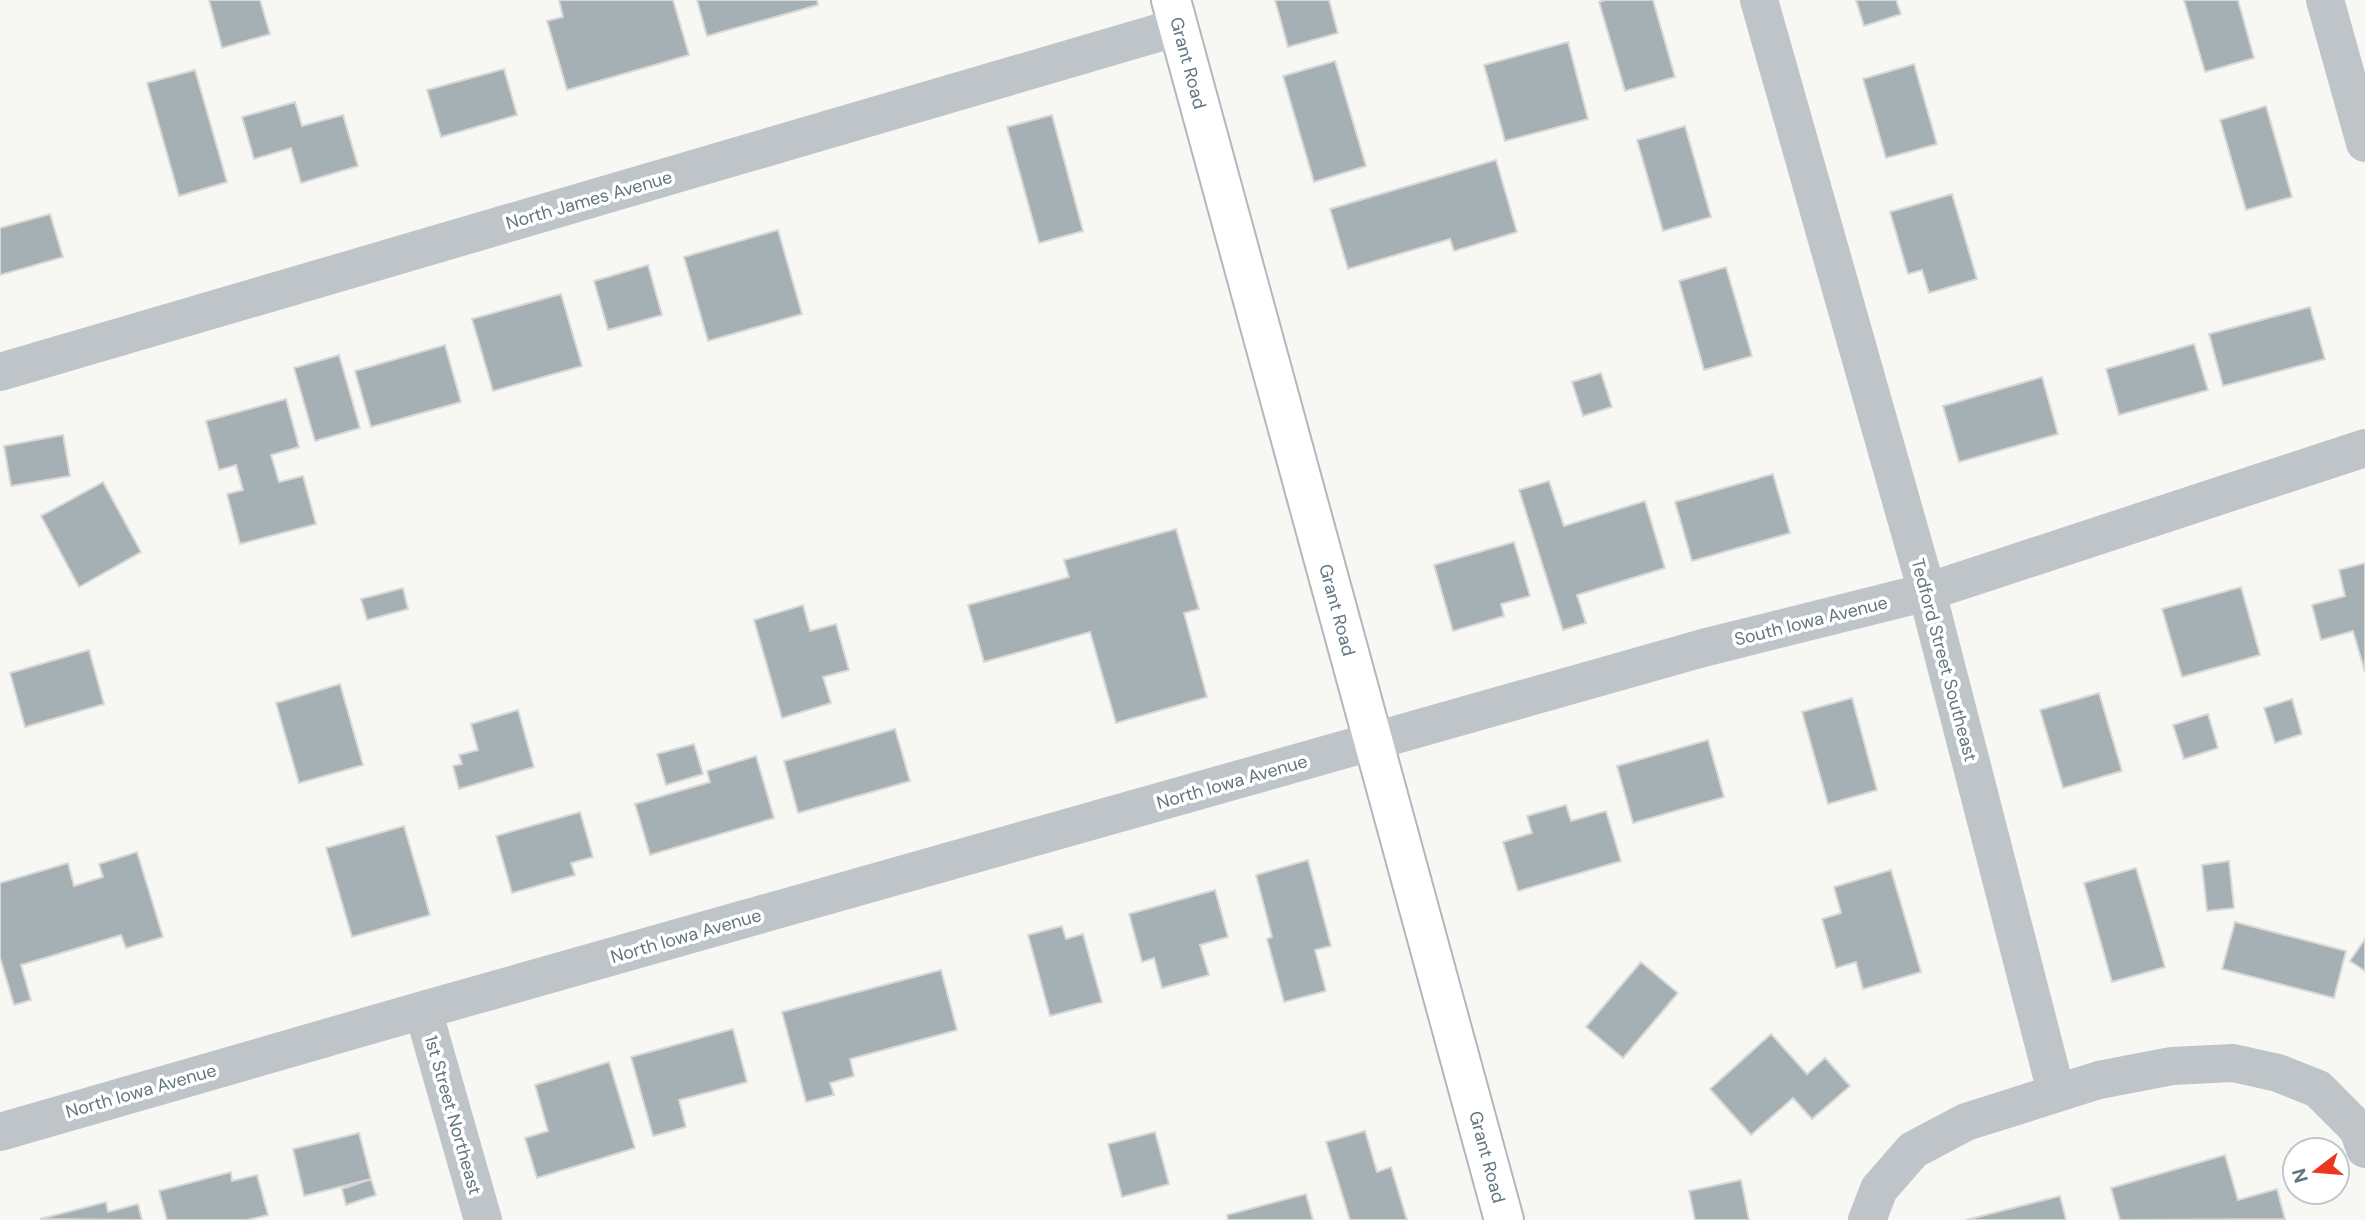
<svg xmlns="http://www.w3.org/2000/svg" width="2365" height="1220" font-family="'DM Sans',sans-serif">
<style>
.building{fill:#a4b0b4;stroke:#d9d8d6;stroke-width:2}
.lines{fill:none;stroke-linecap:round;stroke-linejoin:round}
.primary-casing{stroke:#b1b8bb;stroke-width:42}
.minor{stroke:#bec4c7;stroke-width:38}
.primary{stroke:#fff;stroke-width:38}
.labels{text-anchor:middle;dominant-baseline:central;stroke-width:7;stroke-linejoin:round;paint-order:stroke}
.street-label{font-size:18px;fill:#617680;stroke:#fff}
</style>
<rect width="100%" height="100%" fill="#f7f7f4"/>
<!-- building -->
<path class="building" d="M209 0H260L270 34 222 48Z
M559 0H673L689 55 567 90 547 21 563 17Z
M697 0H817L818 5 707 36Z
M1275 0H1329L1338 33 1288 47Z
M1605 0H1653L1675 77 1625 91 1599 2Z
M1856 0H1896L1901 14 1864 26Z
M2184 0H2238L2254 58 2205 72Z
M1568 42 1588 119 1505 141 1484 65Z
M1335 61 1366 166 1314 182 1283 76Z
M1914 64 1937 144 1886 158 1863 79Z
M504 69 517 115 441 137 427 90Z
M195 70 227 182 179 196 147 83Z
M295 102 302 126 343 115 358 166 301 183 291 148 254 159 242 117Z
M2266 106 2292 197 2246 210 2220 120Z
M1052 115 1083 231 1039 243 1007 127Z
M1685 126 1711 217 1663 231 1637 140Z
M1496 160 1517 232 1454 251 1450 239 1348 269 1330 209Z
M1952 194 1977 279 1929 293 1922 270 1908 274 1890 212Z
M50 214 63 257 0 275V228Z
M778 230 802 314 708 341 684 257Z
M648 265 662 315 608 330 594 281Z
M1726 267 1752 356 1704 370 1679 281Z
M561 294 582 366 493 391 472 319Z
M2310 307 2325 359 2223 386 2209 334Z
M2194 344 2208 390 2119 415 2106 369Z
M445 345 461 402 371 427 355 371Z
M339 355 360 428 315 441 294 368Z
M1601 373 1612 407 1583 416 1572 382Z
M2042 377 2058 434 1959 462 1943 406Z
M286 399 299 447 271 455 279 482 303 476 316 524 240 544 227 494 243 490 236 465 219 470 206 421Z
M63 435 70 476 11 486 4 446Z
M1773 474 1790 533 1692 561 1675 502Z
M1549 481 1564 526 1645 501 1665 568 1577 595 1586 623 1563 630 1519 490Z
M103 482 141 552 79 587 41 516Z
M1176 529 1199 609 1184 613 1207 697 1116 723 1090 632 984 662 968 605 1069 577 1064 560Z
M1514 542 1530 596 1501 604 1504 616 1453 631 1434 565Z
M2365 563V672L2353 631 2321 640 2312 605 2345 596 2339 570Z
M2241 587 2260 655 2182 677 2162 609Z
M403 588 408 609 367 620 361 599Z
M803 605 810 631 836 624 849 670 823 677 831 703 782 718 754 620Z
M89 650 104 704 25 727 10 673Z
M340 684 363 765 299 783 276 703Z
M2099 693 2122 771 2063 788 2040 710Z
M1852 698 1877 790 1828 804 1802 712Z
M2292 699 2302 734 2275 743 2264 708Z
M518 710 534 767 459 789 453 766 462 764 459 755 478 750 471 724Z
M2208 714 2218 748 2184 759 2173 725Z
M895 729 910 781 798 813 784 761Z
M1708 740 1724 797 1633 823 1617 766Z
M694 744 703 774 666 785 657 754Z
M756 756 774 818 650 855 635 804 710 782 707 771Z
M1566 805 1571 821 1606 811 1621 861 1518 891 1503 842 1532 833 1527 816Z
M580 812 593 857 571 863 575 875 512 893 496 836Z
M404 826 430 915 352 937 326 848Z
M137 852 163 937 126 948 121 935 21 965 31 1000 14 1005 0 957V883L68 863 74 886 103 877 99 864Z
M1308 860 1331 946 1315 950 1326 991 1284 1002 1267 939 1272 937 1256 875Z
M2229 861 2234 908 2207 911 2202 865Z
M2136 868 2165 967 2112 982 2084 883Z
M1891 870 1921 972 1863 989 1856 962 1836 968 1822 919 1841 913 1834 887Z
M1215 890 1228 937 1200 945 1209 975 1162 988 1154 958 1142 962 1129 914Z
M2235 922 2346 951 2334 998 2222 969Z
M1062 926 1066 939 1083 934 1102 1002 1050 1016 1028 935Z
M2365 939V971L2350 961Z
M1641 962 1678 993 1623 1058 1586 1027Z
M941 970 957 1030 850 1059 854 1076 830 1083 834 1095 806 1102 782 1012Z
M733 1029 747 1082 679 1100 686 1127 653 1136 631 1057Z
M1771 1034 1807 1074 1825 1058 1850 1086 1812 1119 1793 1098 1751 1135 1710 1089Z
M609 1062 635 1148 537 1178 525 1138 548 1131 535 1085Z
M1365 1131 1377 1172 1391 1167 1407 1220H1350L1326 1142Z
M1155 1132 1169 1184 1122 1197 1108 1144Z
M359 1133 371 1179 304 1196 293 1149Z
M2225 1155 2238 1200 2277 1189 2285 1219 2120 1220 2111 1188Z
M231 1172 232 1181 257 1175 268 1215 247 1220H167L159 1191Z
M371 1179 376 1195 346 1205 342 1189Z
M1741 1180 1749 1220H1695L1689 1191Z
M1306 1194 1313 1220H1228L1227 1215Z
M2060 1196 2066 1220H1966Z
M106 1202 108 1212 138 1204 142 1220 40 1219Z"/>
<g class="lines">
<!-- primary casing -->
<g class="primary-casing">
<path id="primary" d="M1171 0 1504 1220"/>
</g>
<!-- minor -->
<path class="minor" d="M1759 0 1927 592 2056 1092
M2325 0 2365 143
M0 372 1178 27
M423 1010 483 1220
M0 1132 423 1010 1703 648 1927 592 2365 448
M1867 1220 1879 1189 1913 1150 1966 1122 2099 1080 2172 1066 2233 1063 2278 1073 2318 1089 2358 1129 2365 1149"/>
<!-- primary -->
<use href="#primary" class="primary"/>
</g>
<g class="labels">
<!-- street labels -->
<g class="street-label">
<text transform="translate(1188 63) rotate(75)">Grant Road</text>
<text transform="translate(589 200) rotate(-16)">North James Avenue</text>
<text transform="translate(1337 610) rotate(75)">Grant Road</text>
<text transform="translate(1811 621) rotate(-14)">South Iowa Avenue</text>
<text transform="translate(1944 660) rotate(75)">Tedford Street Southeast</text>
<text transform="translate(1232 782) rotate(-16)">North Iowa Avenue</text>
<text transform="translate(686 936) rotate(-16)">North Iowa Avenue</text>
<text transform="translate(141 1091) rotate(-16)">North Iowa Avenue</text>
<text transform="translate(453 1115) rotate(74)">1st Street Northeast</text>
<text transform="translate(1487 1157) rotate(75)">Grant Road</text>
</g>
</g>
<!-- north arrow -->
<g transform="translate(2316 1171) rotate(254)"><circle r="33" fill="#ffffff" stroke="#c0c8cc" stroke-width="2"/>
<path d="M0-5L12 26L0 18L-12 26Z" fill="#ea3821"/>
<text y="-10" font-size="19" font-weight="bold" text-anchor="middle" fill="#617680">N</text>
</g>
</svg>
